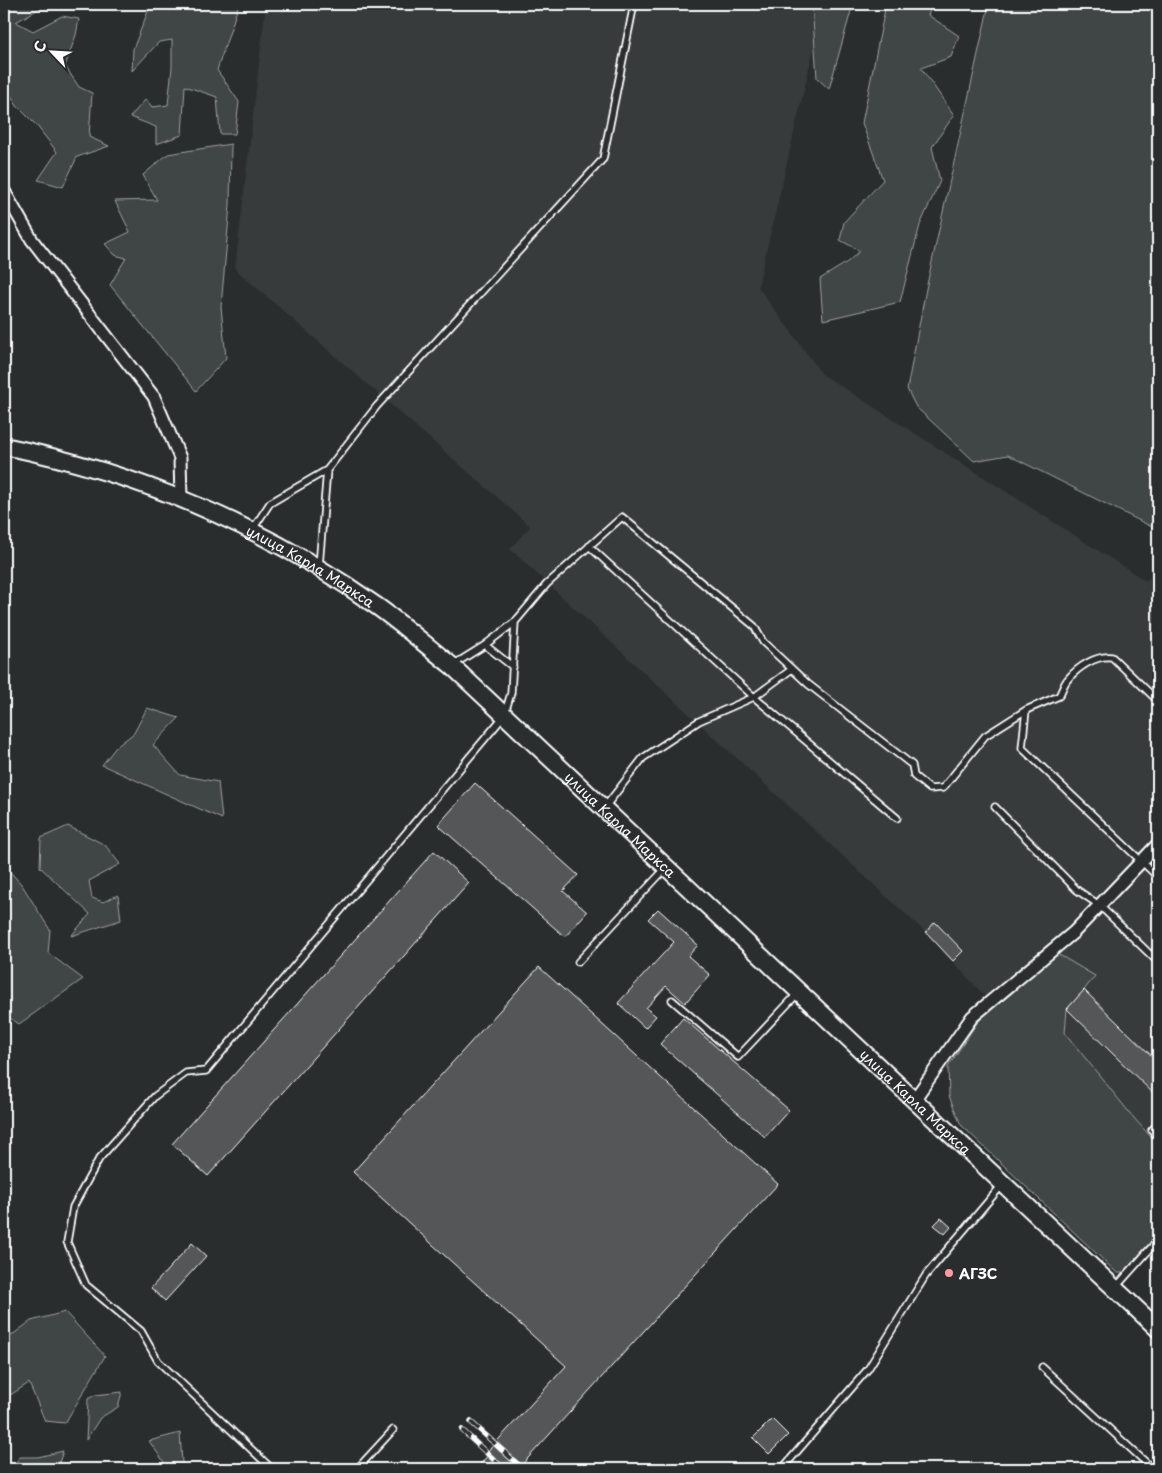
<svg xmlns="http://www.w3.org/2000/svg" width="1162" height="1473" font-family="'Playpen Sans',sans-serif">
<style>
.built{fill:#373a3b}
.green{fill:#414445;stroke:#a0a2a2}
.building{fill:#555758;stroke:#fff}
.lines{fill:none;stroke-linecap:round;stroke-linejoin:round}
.lane-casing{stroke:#fff;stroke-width:9}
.street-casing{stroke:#fff;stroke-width:15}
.secondary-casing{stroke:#fff;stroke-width:20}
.lane{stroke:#2a2d2e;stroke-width:5.5}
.street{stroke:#2a2d2e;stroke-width:11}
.secondary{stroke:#2a2d2e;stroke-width:16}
.rail-casing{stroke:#fff;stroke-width:5.5}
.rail{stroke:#2a2d2e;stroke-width:4;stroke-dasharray:11;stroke-linecap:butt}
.poi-dot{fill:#ff9aa2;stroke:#2a2d2e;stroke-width:2}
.labels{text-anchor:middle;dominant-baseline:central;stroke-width:4.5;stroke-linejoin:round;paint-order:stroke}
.street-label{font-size:14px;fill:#fff;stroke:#2a2d2e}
.poi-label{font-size:14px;font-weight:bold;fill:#fff;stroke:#2a2d2e;text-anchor:start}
</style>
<rect width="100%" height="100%" fill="#2a2d2e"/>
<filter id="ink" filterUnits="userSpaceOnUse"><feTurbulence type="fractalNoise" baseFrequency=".02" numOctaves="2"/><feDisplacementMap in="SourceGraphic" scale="10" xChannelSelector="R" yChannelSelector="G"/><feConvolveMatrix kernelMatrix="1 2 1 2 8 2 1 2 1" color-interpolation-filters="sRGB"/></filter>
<g filter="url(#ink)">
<!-- built -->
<path class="built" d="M266 4H824L758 287 822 374 1146 581 1158 569V1145L1133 1117 1065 1033 1067 1009 1084 990 1004 996 994 1006 925 932 510 549 530 526 235 269Z"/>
<!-- green -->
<path class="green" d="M4 4H47L16 22 33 31 62 16 79 19 76 35 65 66 79 87 92 93 89 137 109 146 77 157 63 187 38 180 57 152 37 126 17 106 4 83Z
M151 4H239L217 70 239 102 235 134H220L217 97 185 86 182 135 156 144V127L130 117 146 99 152 107 168 105 172 67V40L159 42 132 71 133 49Z
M812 4H853L829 89 817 78Z
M886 4H933L928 15 959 36 951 57 921 68 954 115 932 147 940 181 920 225 900 302 823 320 820 279 846 263 860 251 840 240 844 222 883 180 862 123Z
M989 4H1158V530L1008 455 974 461 916 407 907 389 926 289Z
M231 144 230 205 221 307 226 358 196 391 110 285 126 258 115 255 105 244 130 232 115 201 157 200 143 175 168 154Z
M147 708 179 718 153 745 180 775 218 782 222 819 102 765 116 747 134 733Z
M68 826 105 845 120 864 89 881 92 898 103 902 118 895 121 920 71 936 90 914 40 867 41 838Z
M4 865 22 885 50 930 48 953 83 979 19 1024 4 1014Z
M1056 953 1095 976 1084 990 1067 1009 1065 1033 1133 1117 1158 1145V1233L1123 1273H1117L961 1125 949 1096 948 1067 977 1023 1004 996Z
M65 1312 105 1356 65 1423 45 1421 29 1383 4 1399V1341L31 1321Z
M122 1392 118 1407 100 1418 86 1440 88 1399 95 1395Z
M180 1433 182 1463 185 1469H169L149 1441Z
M63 1451 57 1469H11L20 1457H38Z"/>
<!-- building -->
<path class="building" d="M475 783 578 875 563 891 587 912 565 937 438 825Z
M434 851 469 883 208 1176 172 1144Z
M658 909 698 945 688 956 710 975 685 1003 666 986 646 1008 656 1016 645 1028 618 1003 674 942 648 919Z
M935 922 963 951 953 961 926 932Z
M539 967 778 1184 518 1469H476L490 1453 488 1451 566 1366 353 1172Z
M1084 990 1158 1062V1098L1067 1009Z
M683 1018 789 1110 765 1137 660 1044Z
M941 1218 951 1227 945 1234 934 1225Z
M192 1243 206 1256 165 1301 151 1288Z
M772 1419 788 1435 769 1454 753 1438Z"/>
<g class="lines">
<!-- lane casing -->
<g class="lane-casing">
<path id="lane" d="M253 529 270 503 327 470
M589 546 754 697 699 721 643 758 605 807
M319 566 327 470 377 406 603 159 634 4
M485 645 513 667
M453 665 485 645 515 622 547 584 622 517 754 626 763 642 808 684 912 765 914 776 930 789 943 788 985 736 1026 710 1059 696C1062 691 1064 683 1068 679 1078 667 1096 655 1112 657L1158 701
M792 669 754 697 897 818
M1026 710 1022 748 1158 877
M995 807 1077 890 1099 905 1158 962
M578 962 665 869
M672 1000 738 1057 799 992
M1158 1124 1152 1130 1158 1137
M1116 1287 1158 1240
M1042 1367 1153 1469
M272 1469 158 1361 141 1331 86 1285 67 1242 73 1207 99 1159 155 1096 186 1073 206 1071 504 716 511 693 515 622
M357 1469 393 1430
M782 1469 868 1369 926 1275 1002 1185"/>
</g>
<!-- street casing -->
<g class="street-casing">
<path id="street" d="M4 191 32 240 154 397 180 458 181 499
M914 1100 972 1017 1074 932 1158 844"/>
</g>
<!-- secondary casing -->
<g class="secondary-casing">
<g id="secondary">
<path id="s1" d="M4 446C138 473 266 527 378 607 403 625 427 646 452 666L1158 1329"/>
</g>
</g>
<!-- lane -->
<use href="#lane" class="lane"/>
<!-- street -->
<use href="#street" class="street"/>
<!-- secondary -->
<use href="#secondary" class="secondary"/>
<!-- rail casing -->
<g class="rail-casing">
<path id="rail" d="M471 1422 523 1469
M462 1430 504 1469"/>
</g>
<!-- rail -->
<use href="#rail" class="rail"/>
</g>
</g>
<!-- markers -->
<circle class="poi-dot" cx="949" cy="1273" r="5"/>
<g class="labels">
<!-- street labels -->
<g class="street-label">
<text stroke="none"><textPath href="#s1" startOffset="331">улица Карла Маркса</textPath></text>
<text stroke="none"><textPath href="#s1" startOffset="736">улица Карла Маркса</textPath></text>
<text stroke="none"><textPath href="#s1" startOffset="1141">улица Карла Маркса</textPath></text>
</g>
<!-- poi labels -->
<g class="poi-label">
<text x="959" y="1273">АГЗС</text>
</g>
</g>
<!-- margin -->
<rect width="1162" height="1473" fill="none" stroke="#2a2d2e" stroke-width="20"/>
<rect x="10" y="10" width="1142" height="1453" fill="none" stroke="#fff" stroke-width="2" filter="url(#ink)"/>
<!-- north arrow -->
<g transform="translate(52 52) rotate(295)" stroke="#2a2d2e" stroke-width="4" paint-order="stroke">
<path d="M0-4L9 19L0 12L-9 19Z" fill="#ffffff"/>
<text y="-8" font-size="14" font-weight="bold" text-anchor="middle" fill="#ffffff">С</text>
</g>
</svg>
